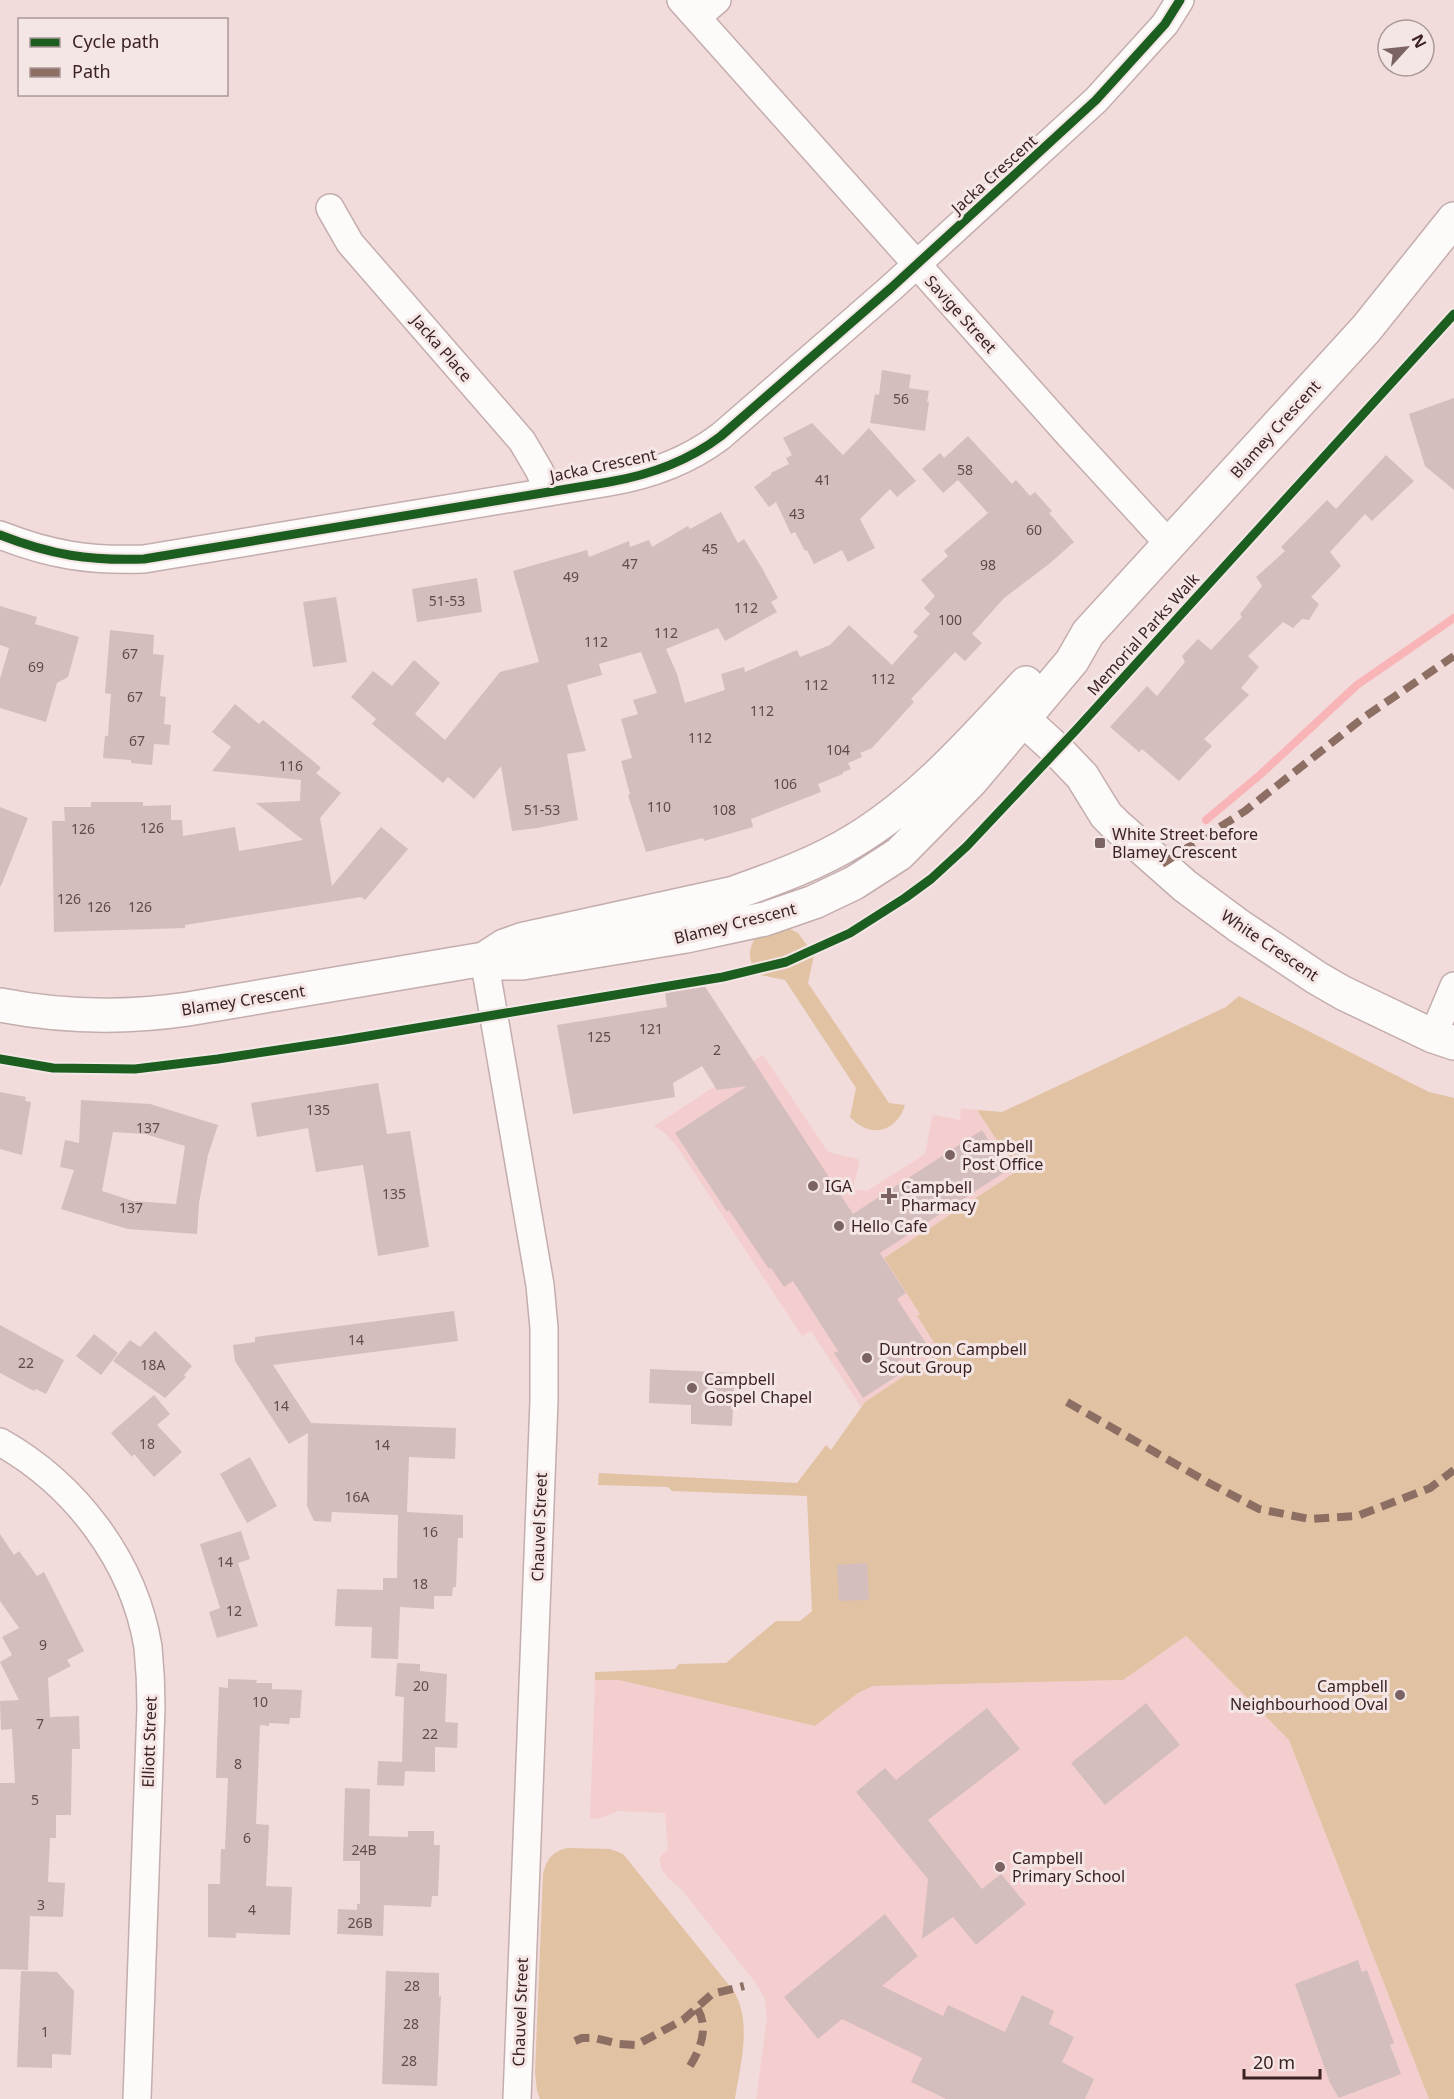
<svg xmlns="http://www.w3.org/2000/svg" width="1454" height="2099" font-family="'Noto Sans',sans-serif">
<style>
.built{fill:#f4cecf}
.green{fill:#e1c2a3}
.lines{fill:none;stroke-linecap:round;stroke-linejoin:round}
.stream{stroke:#f8b4b7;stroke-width:8}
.building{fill:#d4bdbd;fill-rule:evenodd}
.minor-casing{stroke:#c4adad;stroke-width:30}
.tertiary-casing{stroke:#c4adad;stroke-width:36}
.minor{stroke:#fdfafa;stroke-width:27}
.tertiary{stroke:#fdfafa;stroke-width:33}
.quiet{stroke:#8d6e63;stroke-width:8;stroke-dasharray:15 8;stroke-linecap:butt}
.cycleway-casing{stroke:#f5e6e6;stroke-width:13}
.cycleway{stroke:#1b5e20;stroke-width:9}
.poi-dot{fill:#7c6363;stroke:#f5e6e6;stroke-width:2}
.labels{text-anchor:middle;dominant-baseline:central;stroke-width:6;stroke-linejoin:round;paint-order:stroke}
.number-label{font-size:14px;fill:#62494a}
.street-label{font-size:16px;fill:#3c2223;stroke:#f5e6e6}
.poi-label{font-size:16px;fill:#3c2223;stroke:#f5e6e6;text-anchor:start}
</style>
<rect width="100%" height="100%" fill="#f2dbdb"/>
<!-- built -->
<path class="built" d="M763 1055 828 1152 858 1159 859 1163 853 1189 867 1191 925 1154 932 1117 935 1115 960 1120 961 1108 977 1110 1017 1171 884 1258 920 1314 917 1317 940 1352 865 1402 861 1407 811 1331 802 1336 678 1148 666 1134 654 1126Z
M1186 1636 1289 1740 1429 2099H756L767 2019 765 1999 755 1982 681 1889 669 1879 663 1872 659 1860 662 1854 668 1850 665 1813 619 1811 600 1818 590 1819 595 1680H619L815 1726 858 1693 873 1686 1123 1680Z"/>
<!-- green -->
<path class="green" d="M786 927 798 933 814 955 808 983 889 1103 905 1105C897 1131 872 1139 852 1119L850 1117 856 1088 785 980 756 974C749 960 747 950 756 937Z
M1239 996 1429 1092 1454 1098V2099H1429L1289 1740 1186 1636 1123 1680 873 1686 858 1693 815 1726 619 1680H595V1672L675 1669 679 1664 726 1663 776 1621H800L812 1611 807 1496 672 1491 668 1487 598 1485 599 1473 797 1483 826 1445 831 1450 865 1402 940 1352 917 1316 920 1314 884 1258 1017 1171 977 1110 1002 1112 1226 1007Z
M568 1848 610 1849 623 1854 733 1990C753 2022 740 2065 735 2099H540L537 2091 535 2072 543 1875C546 1860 552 1851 568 1848Z"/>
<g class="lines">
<!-- stream -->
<path class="stream" d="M1206 820 1261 774 1357 685 1454 618"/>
</g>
<!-- building -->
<path class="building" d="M882 370 911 375 909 388 929 391 927 402H929L925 431 870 423 875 394 879 395Z
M1454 398V490L1425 466 1409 414Z
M812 423 843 455 869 428 916 481 897 497 890 489 860 519 875 548 848 562 842 550 814 564 807 550 805 551 795 532 791 534 776 502 769 507 754 487 771 475V473L789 464 786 458 792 455 783 438Z
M968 436 1012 484 1016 480 1030 496 1035 492 1052 511 1049 513 1074 542 1049 564 1004 598 972 634 982 643 965 661 955 652 911 699 914 702 872 748 860 753 862 757 848 763 851 769 843 772V774L818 784 821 792 751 819 753 827 704 841 703 838 646 852 628 795 630 794 621 761 632 758 621 719 638 714 633 700 657 693 641 652 599 664 602 675 567 685 586 751 567 754 578 820 537 828 512 831 501 766 474 799 448 777 443 783 372 724 376 719 351 697 373 671 392 686 414 660 440 683 415 714 445 740 500 672 539 662 513 571 587 550 589 557 629 541 630 547 649 540 652 547 688 526 690 529 721 512 738 543 744 539 762 568 778 598 771 602 777 612 725 641 718 628 666 649 677 674 685 703 725 690 721 674 744 667 745 672 797 650 800 657 830 645 849 625 892 665 918 636 913 632 930 614 924 608 935 596 921 580 948 556 944 551 988 513 958 480 943 493 922 469 940 453 944 458Z
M1386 455 1414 481 1372 521 1365 514 1330 552 1341 566 1311 597 1319 604 1309 620 1302 619 1293 628 1283 622 1248 656 1259 667 1241 688 1249 695 1204 739 1212 746 1179 781 1142 749 1139 752 1110 727 1147 686 1157 696 1185 662 1182 656 1198 639 1211 650 1242 617 1240 614 1262 586 1256 577 1285 551 1281 547 1327 500 1336 509Z
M477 578 482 612 417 622 412 589Z
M336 597 347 662 313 667 303 602Z
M0 606 37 617 35 624 79 637 68 677 57 683 46 722 0 708V679L9 648 0 645Z
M110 630 154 635 153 654 164 655 160 696 166 697 164 724 171 725 169 745 154 744 152 765 131 763V760L103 758 105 736H108L111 694 105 693Z
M235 704 259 724 263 720 319 766 321 768 316 773 341 793 320 818 332 886 381 827 408 849 365 900 361 897 185 925V928L54 932 52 821H65L64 807H91V802H143V806L171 805V820H182L183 836 235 827 239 851 303 840 256 803 300 801 301 780 212 771 231 747 212 732Z
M0 807 28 818 1 886H0Z
M704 985 853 1214 982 1130 1008 1170 880 1253 906 1293 897 1299 926 1343 894 1364 900 1374 863 1398 834 1353 838 1351 793 1281 784 1287 771 1268 769 1269 729 1210 727 1212 675 1133 747 1086 717 1090 702 1066 673 1083 675 1097 573 1114 557 1025 667 1007 665 992Z
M378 1083 387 1134 410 1131 429 1247 378 1256 363 1165 316 1172 308 1128 257 1137 251 1103Z
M0 1092 26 1097 25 1101 31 1102 22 1155 0 1149Z
M81 1100 150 1104 218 1125 208 1155 199 1203 197 1234 128 1229 61 1209 74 1170 60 1167 65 1140 79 1143ZM113 1132 145 1134 185 1146 176 1204 133 1201 102 1191Z
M454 1311 458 1341 273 1365 311 1423 456 1428 455 1459 409 1457 407 1512 463 1515V1538H458L456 1587H453L452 1596H434V1609L400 1607 398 1659 371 1658 372 1627 335 1626 337 1589 383 1590V1578H397L398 1515 332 1512 331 1522 314 1521 307 1506 308 1433 289 1444 235 1361 233 1345 255 1342V1337Z
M0 1325 64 1360 46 1394 36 1389 34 1391 0 1373Z
M155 1331 192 1366 184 1375 186 1377 165 1398 113 1361 130 1340 140 1347Z
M94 1334 118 1353 101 1375 76 1356Z
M650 1369 735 1373 732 1426 691 1424V1405L649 1403Z
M154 1395 170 1414 157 1425 182 1452 154 1477 134 1454 132 1457 111 1433Z
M250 1457 277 1506 247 1523 220 1474Z
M241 1531 250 1559 238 1563 258 1626 217 1638 209 1612 220 1608 200 1544Z
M0 1534 14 1555 19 1551 37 1576 44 1572 84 1651 67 1660 71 1666 48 1678 50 1717 79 1716 80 1749H72L71 1815H56V1838H50L48 1882 65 1883 63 1917 30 1916 28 1970 0 1969V1783H15L12 1729 1 1730 0 1701 19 1700 0 1662 12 1655 2 1637 19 1628 0 1601Z
M867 1563 869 1600 839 1601 837 1565Z
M397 1663 420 1664V1671L447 1674 445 1722 458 1723 457 1748 435 1747V1772L405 1771 404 1786 377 1785 378 1761 402 1762 404 1697 395 1696Z
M228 1679 257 1680 256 1683H272V1689L302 1690 300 1718H290L289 1724 269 1723V1726L260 1725 256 1824 269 1825 266 1886 292 1887 290 1935 236 1933V1938L208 1937V1884H220L221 1849H225L228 1778H216L219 1687 228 1688Z
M1146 1703 1180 1745 1105 1805 1071 1763Z
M987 1708 1020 1749 928 1820 982 1889 1001 1874 1026 1904 976 1945 953 1917 922 1939 928 1879 856 1792 885 1768 896 1780Z
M345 1788 370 1789 369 1836 408 1837V1831H434V1845H440L438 1896H432L431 1907 384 1905 383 1936 337 1934 338 1909 357 1910V1904H360V1861H343Z
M885 1914 918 1956 882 1986 943 2016 948 2005 1005 2032 1022 1995 1054 2011 1049 2024 1074 2037 1062 2062 1094 2079 1085 2099H946L911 2082 922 2058 842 2019 818 2039 784 1997Z
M1358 1960 1362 1972 1367 1970 1394 2043 1390 2045 1401 2074 1339 2098 1330 2083 1295 1984Z
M21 1971 57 1972 74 1991 71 2055 52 2054V2068L17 2067Z
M386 1971 439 1973V1997L441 1996 437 2086 382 2084Z"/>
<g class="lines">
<!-- minor casing -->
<g class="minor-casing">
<path id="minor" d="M681 0 1070 436 1170 545
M697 17 717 0
M330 208 350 243 522 441 539 470 549 492
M0 535C51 555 89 561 144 559L609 482C650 475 687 462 721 436L891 288 1096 100 1165 24 1180 0
M484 959 540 1285 544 1328V1401L517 2099
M1433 1036 1454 986
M0 1442C75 1484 134 1561 148 1647 150 1667 151 1687 151 1707L137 2099"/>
</g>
<!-- tertiary casing -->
<g class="tertiary-casing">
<path id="tertiary" d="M1002 714 1023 719 1057 750 1082 776 1106 815 1115 824 1185 886 1239 926 1317 978 1343 993 1433 1036 1454 1043
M484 959 501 963H522L686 936 765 919 814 902 854 883 899 854 972 780 1072 661 1088 633 1366 329 1454 219
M0 1005C61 1017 127 1018 188 1009L484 959 504 946 524 939 734 893C776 878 818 863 855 840 922 799 973 740 1026 683"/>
</g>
<!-- minor -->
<use href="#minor" class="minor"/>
<!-- tertiary -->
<use href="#tertiary" class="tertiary"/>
<!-- quiet -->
<path class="quiet" d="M1162 864 1245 811 1363 718 1454 656
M1067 1402 1209 1483 1259 1509 1309 1519 1357 1516 1430 1488 1454 1470
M575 2041 582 2038H595L619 2044 636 2045 683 2020 712 1994 744 1986
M690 2066C701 2048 709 2027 697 2008"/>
<!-- cycleway casing -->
<g class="cycleway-casing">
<path id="cycleway" d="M0 535C51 555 89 561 144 559L609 482C650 475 687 462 721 436L891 288 1096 100 1165 24 1180 0
M0 1059 53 1068 135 1069 218 1059 344 1040 723 977 786 962 850 933 905 898 931 879 967 846 1076 730 1454 314"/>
</g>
<!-- cycleway -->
<use href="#cycleway" class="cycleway"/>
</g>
<!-- markers -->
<g class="poi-dot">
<rect x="1094" y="837" width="12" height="12" rx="3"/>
<circle cx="950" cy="1155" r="6"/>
<circle cx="813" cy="1186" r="6"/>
<path d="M886 1187h6v6h6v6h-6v6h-6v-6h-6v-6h6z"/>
<circle cx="839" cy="1226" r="6"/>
<circle cx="867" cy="1358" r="6"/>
<circle cx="692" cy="1388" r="6"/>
<circle cx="1400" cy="1695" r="6"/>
<circle cx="1000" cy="1867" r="6"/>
</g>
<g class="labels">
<!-- number labels -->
<g class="number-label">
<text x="901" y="398">56</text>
<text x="965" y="469">58</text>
<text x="823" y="479">41</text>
<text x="797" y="513">43</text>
<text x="1034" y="529">60</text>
<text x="710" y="548">45</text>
<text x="630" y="563">47</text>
<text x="988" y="564">98</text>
<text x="571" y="576">49</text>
<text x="447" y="600">51-53</text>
<text x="746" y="607">112</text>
<text x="950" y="619">100</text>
<text x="666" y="632">112</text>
<text x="596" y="641">112</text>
<text x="130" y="653">67</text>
<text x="36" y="666">69</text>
<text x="883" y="678">112</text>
<text x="816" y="684">112</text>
<text x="135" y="696">67</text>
<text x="762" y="710">112</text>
<text x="700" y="737">112</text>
<text x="137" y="740">67</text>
<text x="838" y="749">104</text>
<text x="291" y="765">116</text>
<text x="785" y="783">106</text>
<text x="659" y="806">110</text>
<text x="542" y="809">51-53</text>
<text x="724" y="809">108</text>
<text x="152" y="827">126</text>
<text x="83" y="828">126</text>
<text x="69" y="898">126</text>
<text x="99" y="906">126</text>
<text x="140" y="906">126</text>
<text x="651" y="1028">121</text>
<text x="599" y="1036">125</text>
<text x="717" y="1049">2</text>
<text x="318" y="1109">135</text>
<text x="148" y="1127">137</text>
<text x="394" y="1193">135</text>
<text x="131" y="1207">137</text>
<text x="356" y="1339">14</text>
<text x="26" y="1362">22</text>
<text x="153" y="1364">18A</text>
<text x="281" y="1405">14</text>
<text x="147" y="1443">18</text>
<text x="382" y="1444">14</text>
<text x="357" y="1496">16A</text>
<text x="430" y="1531">16</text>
<text x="225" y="1561">14</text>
<text x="420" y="1583">18</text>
<text x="234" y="1610">12</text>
<text x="43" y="1644">9</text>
<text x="421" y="1685">20</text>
<text x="260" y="1701">10</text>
<text x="40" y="1723">7</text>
<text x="430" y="1733">22</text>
<text x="238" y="1763">8</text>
<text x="35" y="1799">5</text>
<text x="247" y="1837">6</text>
<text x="364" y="1849">24B</text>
<text x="41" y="1904">3</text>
<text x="252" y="1909">4</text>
<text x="360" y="1922">26B</text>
<text x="412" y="1985">28</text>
<text x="411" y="2023">28</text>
<text x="45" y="2031">1</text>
<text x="409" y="2060">28</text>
</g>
<!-- street labels -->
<g class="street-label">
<text transform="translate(994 174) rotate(-42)">Jacka Crescent</text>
<text transform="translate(961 314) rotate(48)">Savige Street</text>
<text transform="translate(442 348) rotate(49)">Jacka Place</text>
<text transform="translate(1275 429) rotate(-48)">Blamey Crescent</text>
<text transform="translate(603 465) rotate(-12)">Jacka Crescent</text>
<text transform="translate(1143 634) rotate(-48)">Memorial Parks Walk</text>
<text transform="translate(735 923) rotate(-14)">Blamey Crescent</text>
<text transform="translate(1270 945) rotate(34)">White Crescent</text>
<text transform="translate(243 1000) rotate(-9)">Blamey Crescent</text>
<text transform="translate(539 1527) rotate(-88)">Chauvel Street</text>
<text transform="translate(149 1742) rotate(-88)">Elliott Street</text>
<text transform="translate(520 2012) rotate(-88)">Chauvel Street</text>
</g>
<!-- poi labels -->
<g class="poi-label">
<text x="1112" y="834">White Street before<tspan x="1112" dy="18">Blamey Crescent</tspan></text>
<text x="962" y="1146">Campbell<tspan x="962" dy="18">Post Office</tspan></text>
<text x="825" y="1186">IGA</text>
<text x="901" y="1187">Campbell<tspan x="901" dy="18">Pharmacy</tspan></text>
<text x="851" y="1226">Hello Cafe</text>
<text x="879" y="1349">Duntroon Campbell<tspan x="879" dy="18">Scout Group</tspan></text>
<text x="704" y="1379">Campbell<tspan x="704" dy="18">Gospel Chapel</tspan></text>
<text x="1388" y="1686" text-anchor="end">Campbell<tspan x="1388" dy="18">Neighbourhood Oval</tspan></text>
<text x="1012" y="1858">Campbell<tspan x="1012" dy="18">Primary School</tspan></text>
</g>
</g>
<!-- legend -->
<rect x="18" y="18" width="210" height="78" fill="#f5e6e6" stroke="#ab9898" stroke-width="1.5"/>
<rect x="30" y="38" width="30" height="9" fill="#1b5e20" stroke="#ab9898" stroke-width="1.5"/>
<text x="72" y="48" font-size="18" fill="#3c2223">Cycle path</text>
<rect x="30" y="68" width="30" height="9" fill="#8d6e63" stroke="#ab9898" stroke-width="1.5"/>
<text x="72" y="78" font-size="18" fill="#3c2223">Path</text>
<!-- north arrow -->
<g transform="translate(1406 48) rotate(63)"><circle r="28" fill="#f5e6e6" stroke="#ab9898" stroke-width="1.5"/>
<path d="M0-4.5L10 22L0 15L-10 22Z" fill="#7c6363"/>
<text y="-9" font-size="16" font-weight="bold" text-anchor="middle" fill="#3c2223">N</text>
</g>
<!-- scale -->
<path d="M1244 2069v9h76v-9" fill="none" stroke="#3c2223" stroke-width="3"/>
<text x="1253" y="2069" font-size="18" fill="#3c2223" stroke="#f5e6e6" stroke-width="4.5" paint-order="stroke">20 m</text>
</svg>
